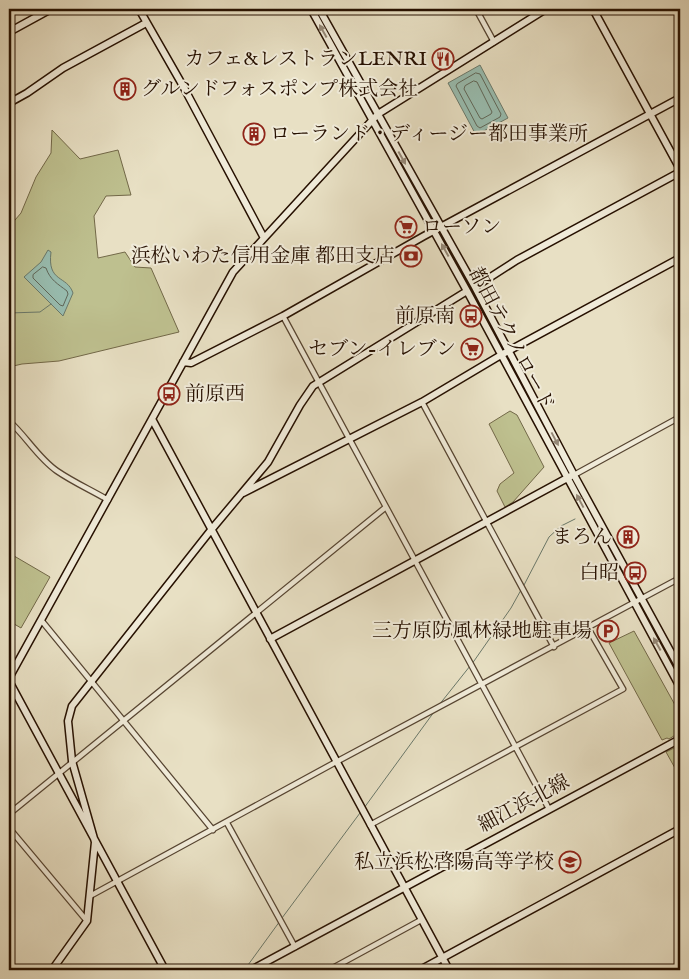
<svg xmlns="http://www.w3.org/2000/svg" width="689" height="979" font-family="'IM FELL English','Noto Serif JP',serif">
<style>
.green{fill:#bec08f;stroke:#726848}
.water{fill:#98bdb0;stroke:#6a786a}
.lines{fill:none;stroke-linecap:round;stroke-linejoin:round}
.shore{stroke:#5f6658;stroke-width:1}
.stream{stroke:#6a786a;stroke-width:1}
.street-casing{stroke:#564431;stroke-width:7}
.secondary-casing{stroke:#261000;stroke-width:9}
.street{stroke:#f0ebd9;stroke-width:4.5}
.secondary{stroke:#f0ebd9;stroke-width:6}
.oneway{fill:#958877}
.labels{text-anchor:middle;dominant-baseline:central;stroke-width:4;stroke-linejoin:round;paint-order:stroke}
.poi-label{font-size:20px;fill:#261000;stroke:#f0ebd9;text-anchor:end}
.street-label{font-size:20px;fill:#261000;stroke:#f0ebd9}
</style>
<rect width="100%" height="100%" fill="#e8e0c4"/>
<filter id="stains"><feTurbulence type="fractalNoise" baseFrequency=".004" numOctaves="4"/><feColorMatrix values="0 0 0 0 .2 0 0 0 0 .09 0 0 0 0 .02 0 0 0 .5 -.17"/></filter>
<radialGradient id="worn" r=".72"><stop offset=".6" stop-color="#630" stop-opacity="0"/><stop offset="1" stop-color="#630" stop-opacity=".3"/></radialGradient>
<!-- green -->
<path class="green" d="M52 130 80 159 118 150 131 195 106 196 94 216 98 258 125 252 135 267 151 268 179 332 59 361 22 364 9 367V321L11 320 9 307V227L21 213 36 177 51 153Z
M455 258 479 301 487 321 465 281Z
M510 411 517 415 544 467 513 502 505 507 497 491 500 484 514 473 489 424Z
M9 553 50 577 21 628 9 621Z
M634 631 680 714V732L669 739 667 738 662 740 609 643Z
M680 745V777L666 752Z"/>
<!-- water -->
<path class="water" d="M480 65 508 118 476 135 448 83Z
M48 250 51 252C47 283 67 275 73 293L63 316 24 277 41 262Z"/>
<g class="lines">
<!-- shore -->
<path class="shore" d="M476 73 480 74 501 114 500 117 480 128 477 126 456 86 457 84Z
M474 81 477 82 492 112 491 114 482 119 480 118 464 89 465 86Z
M43 267 46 268C50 280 58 284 67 291L68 294 63 306 60 305 33 278V275Z"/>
<!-- stream -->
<path class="stream" d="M9 313 40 312 51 304
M523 587 549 537 561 526 575 519
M439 705 474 661 511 608 521 590
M364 808 434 712
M282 918 360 813
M248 965 280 921"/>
<!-- street casing -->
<g class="street-casing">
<path id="street" d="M476 9 494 42
M283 316 549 809
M422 402 554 647
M9 421C26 436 38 458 57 471 73 482 91 490 108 500
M574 475 680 417
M41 620 213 830
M9 814 386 507
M227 823 295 947
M370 825 623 689 588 628
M9 828 87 921
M90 896 336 762 680 578
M329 970 421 920"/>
</g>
<!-- secondary casing -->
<g class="secondary-casing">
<path id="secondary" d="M139 9 183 86 264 238
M311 9 467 291 680 687
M319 9 475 287 574 475 680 669
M593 9 680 169
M9 32 51 9
M9 103 27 93 63 68 146 23
M475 287 517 260 680 172
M183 362 191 363 283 316 424 236 680 98
M152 419 449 970
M243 493 422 402 501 355 680 258
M270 639 571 476
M9 678 233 272 378 114 546 9
M9 681 165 970
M52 970 87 921 95 842 72 761 68 721 72 706 211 530 268 462 300 405 313 386 467 291
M251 970 680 739
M420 970 680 829"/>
</g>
<!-- street -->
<use href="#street" class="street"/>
<!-- secondary -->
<use href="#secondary" class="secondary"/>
</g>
<!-- one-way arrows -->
<defs><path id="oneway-solid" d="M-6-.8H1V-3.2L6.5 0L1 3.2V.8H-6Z" transform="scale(1.25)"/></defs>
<g class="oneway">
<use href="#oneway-solid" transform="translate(323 31) rotate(-119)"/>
<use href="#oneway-solid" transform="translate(402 158) rotate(61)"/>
<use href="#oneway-solid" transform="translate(445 250) rotate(-119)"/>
<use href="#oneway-solid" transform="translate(555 439) rotate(62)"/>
<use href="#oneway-solid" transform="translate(580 501) rotate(-118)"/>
<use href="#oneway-solid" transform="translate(657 644) rotate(-119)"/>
</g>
<!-- icons -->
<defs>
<g id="restaurant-ring" transform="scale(1.125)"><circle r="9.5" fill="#f0ebd9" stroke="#8f2418" stroke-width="1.5"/><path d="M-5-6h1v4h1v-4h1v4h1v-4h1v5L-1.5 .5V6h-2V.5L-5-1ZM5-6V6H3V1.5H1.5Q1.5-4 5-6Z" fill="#8f2418"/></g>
<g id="building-ring" transform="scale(1.125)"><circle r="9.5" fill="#f0ebd9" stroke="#8f2418" stroke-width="1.5"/><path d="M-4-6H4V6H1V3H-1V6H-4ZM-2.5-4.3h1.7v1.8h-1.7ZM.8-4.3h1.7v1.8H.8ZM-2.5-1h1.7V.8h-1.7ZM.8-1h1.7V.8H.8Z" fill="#8f2418"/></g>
<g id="supermarket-ring" transform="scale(1.125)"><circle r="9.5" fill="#f0ebd9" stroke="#8f2418" stroke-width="1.5"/><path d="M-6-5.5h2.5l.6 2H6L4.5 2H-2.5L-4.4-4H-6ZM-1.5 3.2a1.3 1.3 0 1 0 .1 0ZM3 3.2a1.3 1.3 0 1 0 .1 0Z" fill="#8f2418"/></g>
<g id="bank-ring" transform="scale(1.125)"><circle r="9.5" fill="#f0ebd9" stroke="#8f2418" stroke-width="1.5"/><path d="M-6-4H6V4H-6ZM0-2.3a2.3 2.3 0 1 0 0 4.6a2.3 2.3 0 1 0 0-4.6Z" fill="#8f2418"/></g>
<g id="bus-ring" transform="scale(1.125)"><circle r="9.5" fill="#f0ebd9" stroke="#8f2418" stroke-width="1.5"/><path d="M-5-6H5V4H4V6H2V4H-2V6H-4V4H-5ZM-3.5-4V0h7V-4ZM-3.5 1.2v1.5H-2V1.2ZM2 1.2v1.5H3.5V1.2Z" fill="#8f2418"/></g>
<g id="parking-ring" transform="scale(1.125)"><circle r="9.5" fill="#f0ebd9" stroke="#8f2418" stroke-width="1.5"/><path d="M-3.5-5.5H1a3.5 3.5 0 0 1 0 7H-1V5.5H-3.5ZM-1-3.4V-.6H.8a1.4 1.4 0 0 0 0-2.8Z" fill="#8f2418"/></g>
<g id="school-ring" transform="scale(1.125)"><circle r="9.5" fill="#f0ebd9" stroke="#8f2418" stroke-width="1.5"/><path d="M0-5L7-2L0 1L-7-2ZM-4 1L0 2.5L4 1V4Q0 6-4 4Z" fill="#8f2418"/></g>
</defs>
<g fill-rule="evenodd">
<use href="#restaurant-ring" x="443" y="59"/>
<use href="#building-ring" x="125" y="89"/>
<use href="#building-ring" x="254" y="134"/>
<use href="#supermarket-ring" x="406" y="227"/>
<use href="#bank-ring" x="411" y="256"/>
<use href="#bus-ring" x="471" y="316"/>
<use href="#supermarket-ring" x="472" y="349"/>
<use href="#bus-ring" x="169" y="394"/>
<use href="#building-ring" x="628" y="537"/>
<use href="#bus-ring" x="635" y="573"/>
<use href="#parking-ring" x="608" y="631"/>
<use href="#school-ring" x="570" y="862"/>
</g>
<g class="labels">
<!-- poi labels -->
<g class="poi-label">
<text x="427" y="59">カフェ&amp;レストランLENRI</text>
<text x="141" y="89" text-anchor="start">グルンドフォスポンプ株式会社</text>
<text x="270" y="134" text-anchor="start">ローランド・ディージー都田事業所</text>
<text x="422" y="227" text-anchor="start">ローソン</text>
<text x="395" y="256">浜松いわた信用金庫 都田支店</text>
<text x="455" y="316">前原南</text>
<text x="456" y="349">セブン-イレブン</text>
<text x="185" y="394" text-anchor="start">前原西</text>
<text x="612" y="537">まろん</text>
<text x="619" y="573">白昭</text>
<text x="592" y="631">三方原防風林緑地駐車場</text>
<text x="554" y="862">私立浜松啓陽高等学校</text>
</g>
<!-- street labels -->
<g class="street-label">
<text transform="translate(511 339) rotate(62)">都田テクノロード</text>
<text transform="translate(524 804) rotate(-28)">細江浜北線</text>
</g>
</g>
<!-- margin -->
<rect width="689" height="979" fill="none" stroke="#e8e0c4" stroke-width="30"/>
<rect x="10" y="10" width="669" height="959" fill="none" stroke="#261000" stroke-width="2.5"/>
<rect x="15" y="15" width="659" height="949" fill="none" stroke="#261000"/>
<rect width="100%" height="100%" filter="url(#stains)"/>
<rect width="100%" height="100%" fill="url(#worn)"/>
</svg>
